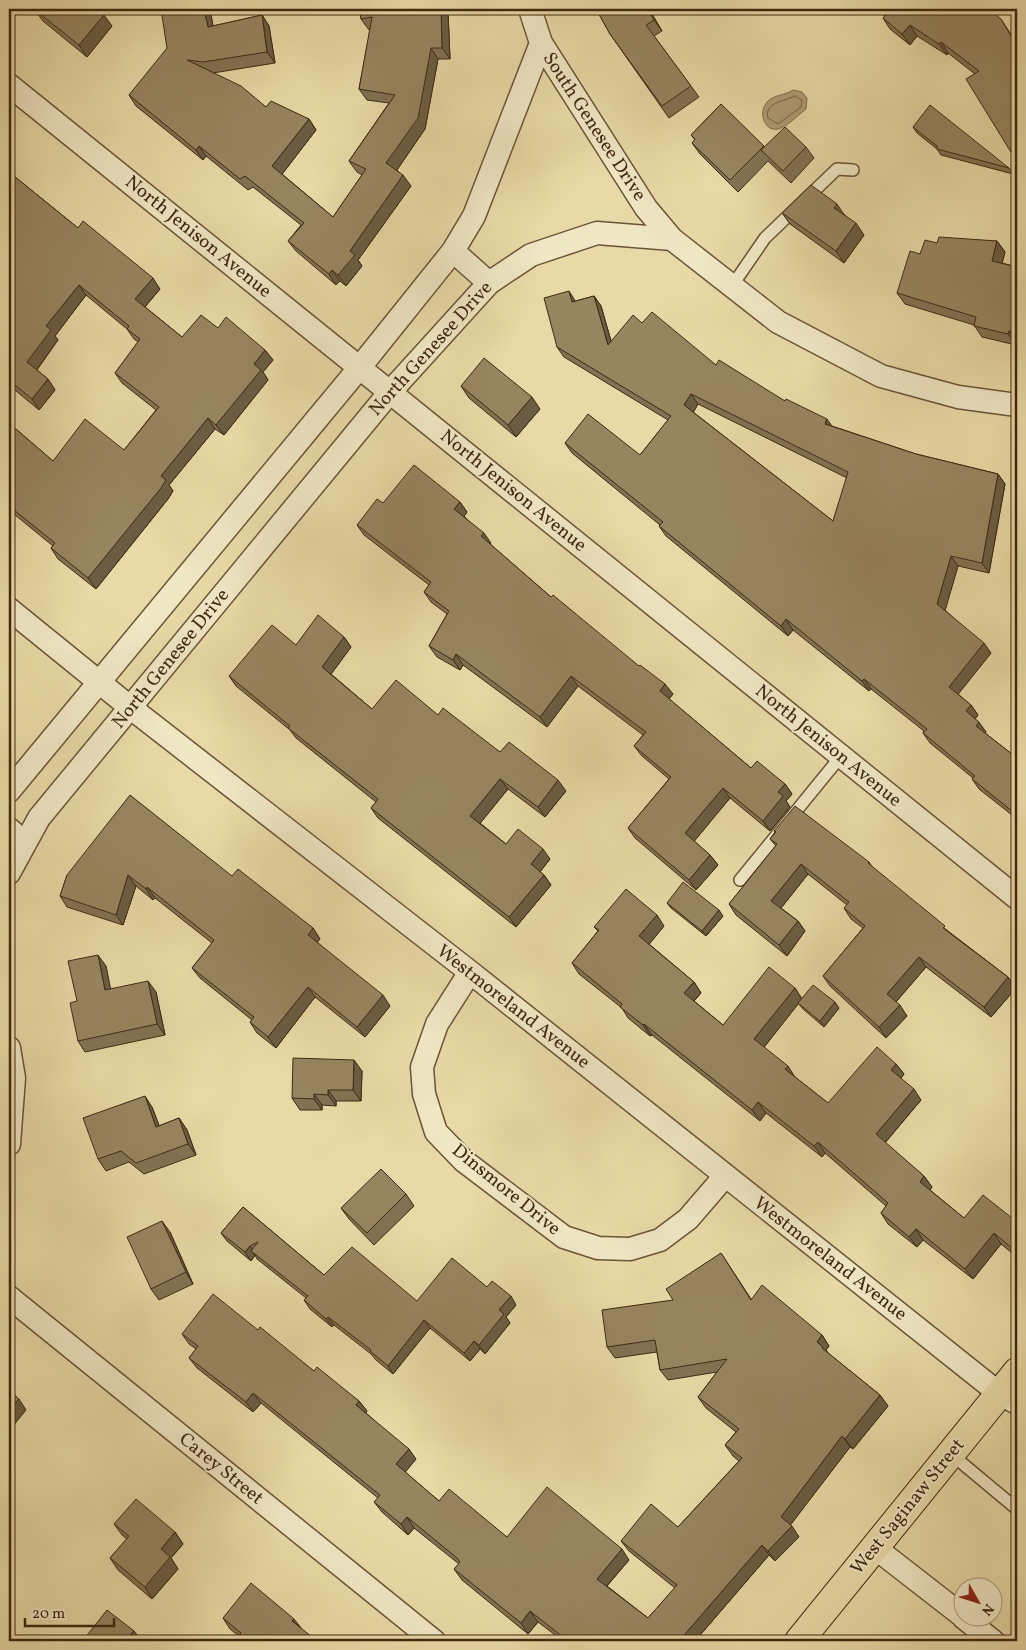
<svg xmlns="http://www.w3.org/2000/svg" width="1026" height="1650" font-family="Vollkorn,serif">
<style>
.water{fill:#af9d74;stroke:#836e4e}
.lines{fill:none;stroke-linecap:round;stroke-linejoin:round}
.shore{stroke:#786244;stroke-width:1}
.service-casing{stroke:#6a5438;stroke-width:14}
.minor-casing{stroke:#6a5438;stroke-width:25}
.primary-casing{stroke:#402814;stroke-width:30}
.service{stroke:#f0e7c5;stroke-width:11}
.minor{stroke:#f0e7c5;stroke-width:22}
.primary{stroke:#e8daa6;stroke-width:28}
.wall{fill:#827253;stroke:#402814;fill-rule:evenodd}
.shaded-wall{fill:#6a5d43;stroke:#402814}
.building{fill:#978560;stroke:#402814;fill-rule:evenodd}
.labels{text-anchor:middle;dominant-baseline:central;stroke-width:4;stroke-linejoin:round;paint-order:stroke}
.street-label{font-size:19px;fill:#402814;stroke:#f0e7c5}
</style>
<rect width="100%" height="100%" fill="#e8daa6"/>
<filter id="stains"><feTurbulence type="fractalNoise" baseFrequency=".004" numOctaves="4"/><feColorMatrix values="0 0 0 0 .2 0 0 0 0 .09 0 0 0 0 .02 0 0 0 .5 -.17"/></filter>
<radialGradient id="worn" r=".72"><stop offset=".6" stop-color="#630" stop-opacity="0"/><stop offset="1" stop-color="#630" stop-opacity=".3"/></radialGradient>
<!-- water -->
<path class="water" d="M793 90 802 92 807 98 806 109C798 115 790 124 781 128 766 135 756 113 768 101 774 95 786 95 793 90Z"/>
<g class="lines">
<!-- shore -->
<path class="shore" d="M794 96 802 100 801 107 778 124 768 118C764 102 784 102 794 96Z"/>
<!-- service casing -->
<g class="service-casing">
<path id="service" d="M732 286 765 238 837 169 853 170
M740 880 841 756
M951 1454 1017 1509"/>
</g>
<!-- minor casing -->
<g class="minor-casing">
<path id="minor" d="M530 9 541 43 646 208 672 239 778 322 881 376 958 397 1017 405
M9 85 1017 898
M453 251 489 283
M9 609 131 708 470 972 1000 1394 1017 1403
M9 791 360 367 453 251 474 216 541 43
M9 829 25 843
M9 873 39 818 390 392 489 283 531 255 597 233 672 239
M470 972 437 1024 422 1067 424 1094 436 1132 464 1161 564 1237 598 1248 630 1249 660 1240 688 1219 725 1176
M9 1048 14 1078 9 1144
M9 1297 434 1641
M874 1547 964 1617
M964 1618 993 1641"/>
</g>
<!-- primary casing -->
<g class="primary-casing">
<path id="primary" d="M799 1641 1017 1372"/>
</g>
<!-- service -->
<use href="#service" class="service"/>
<!-- minor -->
<use href="#minor" class="minor"/>
<!-- primary -->
<use href="#primary" class="primary"/>
</g>
<!-- wall -->
<path class="wall" d="M210 9 213 26 262 15 269 26 275 63 213 73 266 107 309 119 316 130 282 174 333 217 362 175 357 172 349 161 389 103 367 100 359 89 370 30H369L361 19 360 9H446L448 12 450 59H438L425 129 397 170 411 186 358 260 362 266 346 286 340 281 336 285 296 251 288 241 301 225 253 187 248 190 206 156 203 160 136 106 129 95Z
M270 9H300L273 14Z
M596 9H649L662 31 654 36 699 97 669 118 610 34Z
M874 9H920L928 15 1001 19 1017 44V162L975 74 948 53 947 55 917 36 910 45 890 29 883 18 885 16Z
M35 10 112 26 87 57 43 21Z
M721 104 764 147H806L814 158 791 183 768 161 738 192 700 154 692 143 695 140 691 135Z
M913 127 1009 168 1013 174 941 155 937 149 917 133Z
M9 172 78 228 160 289 145 307 182 337 218 328 265 350 273 360 263 372 268 380 224 435 215 429 169 485 173 491 168 499 96 589 58 559 51 548 53 546 9 510V423L53 461 124 450 156 410 122 383 115 373 138 342 134 339 127 329 86 295 55 336 58 340 37 370 48 379 55 390 39 410 9 385Z
M782 213 844 214 864 235 844 263 790 224Z
M997 241 1005 252 1002 263 1017 267V342H1016V345L982 337 974 325 905 304 897 293 920 254 937 243Z
M594 296 601 306 611 341 642 323 716 365 832 426 916 454 998 474 1005 484 989 573 958 566 945 610 991 653 958 694 971 705 978 715 975 719 986 732 985 733 1017 758V819L979 789 972 779 973 778 930 743 923 733 924 731 871 689 869 691 793 630 788 636 666 536 659 526 660 525 572 453 565 443 640 455 668 420 564 357 557 347 576 301ZM698 404 847 478 833 521 693 412Z
M461 386 540 409 516 437 469 398Z
M460 502 467 512 464 516 491 543 490 544 551 597 673 694 669 699 751 768 785 784 792 794 786 801 790 807 770 831 730 798 694 841 710 855 718 865 696 890 635 838 628 828 669 779 642 756 634 746 643 735 578 686 547 727 463 665 460 670 437 657 429 646 447 614 431 602 424 592 429 585 364 535 357 525 383 503Z
M344 637 351 647 331 674 372 709 438 715 566 791 545 817 508 789 480 823 506 844 550 859 540 872 544 875 551 885 516 927 378 818 371 808 376 802 296 738 290 730 236 686 229 676 296 645Z
M774 831 869 862 873 868 948 931 1008 977 1016 988 991 1017 926 967 896 1002 907 1016 886 1038 830 986 823 976 863 928 851 919 844 908 847 905 808 874 781 908 798 921 805 931 787 956 736 915 729 904 776 846 770 839 775 832Z
M67 875 232 876 313 928 320 939 317 942 390 1006 365 1037 315 997 276 1048 257 1033 250 1022 252 1020 200 978 192 968 212 943 155 898 153 900 136 886 123 925 67 907 60 896Z
M667 903 723 916 706 936 671 908Z
M664 926 649 944 694 982 701 993 694 1001 723 1025 795 988 802 999 764 1047 795 1077 828 1103 896 1064 904 1074 901 1078 921 1100 885 1143 924 1176 932 1187 930 1190 964 1218 1017 1222V1257L1001 1244 973 1279 923 1240 917 1247 888 1224 881 1213 886 1206 825 1153 822 1157 766 1113 760 1121 652 1035 650 1036 628 1018 622 1008 579 974 572 963 598 931 594 927Z
M106 966 110 989 156 992 165 1035 85 1052 78 1041 77 1001Z
M798 1003 839 1008 824 1027 803 1009Z
M362 1071 361 1101H336V1106L322 1105V1110H300L292 1098Z
M152 1107 159 1126 179 1118 187 1130 196 1155 144 1174 129 1162 106 1171 98 1159Z
M406 1194 414 1206 374 1245 349 1219 341 1208Z
M243 1207 324 1275 417 1301 487 1287 516 1305 506 1317 510 1323 485 1354 480 1349 470 1361 430 1328 393 1374 376 1360 371 1354 334 1325 332 1327 310 1309 304 1300 306 1298 257 1259 255 1255 251 1261 227 1241 221 1233Z
M170 1232 193 1284 159 1300 151 1289Z
M721 1253 751 1299 822 1335 829 1346 826 1350 828 1353 880 1395 888 1406 853 1449 850 1447 790 1525 799 1537 775 1561 769 1555 695 1641H563L538 1622 528 1634 462 1580 454 1569 459 1564 414 1528 408 1535 382 1512 374 1502 378 1498 261 1403 253 1412 197 1368 189 1358 196 1349 189 1344 182 1334 258 1330 314 1371 359 1401 367 1411 366 1413 416 1459 405 1472 439 1501 507 1537 629 1560 607 1586 648 1618 675 1588 629 1551 621 1541 678 1527 739 1461 733 1456 725 1445 736 1432 706 1408 698 1397 717 1372 668 1380 660 1370 657 1352 615 1358 607 1347 673 1300Z
M114 1524 175 1532 183 1544 171 1558 178 1569 152 1599 118 1570 110 1558 127 1539 122 1535Z
M223 1618 300 1627 239 1636 230 1629Z"/>
<!-- shaded-wall -->
<path class="shaded-wall" d="M204 9H210L215 38 208 27Z
M441 9H446L448 12 450 59 442 48Z
M648 9H649L662 31 654 20Z
M104 15 112 26 87 57 79 45Z
M262 15 269 26 275 63 267 52Z
M910 25 917 36 910 45 902 34Z
M941 42 948 53 947 55 939 44Z
M431 48 438 59 425 129 394 174 386 163Z
M309 119 316 130 280 177 272 166Z
M199 146 206 156 203 160 196 150Z
M403 175 411 186 358 260 362 266 346 286 338 275 350 251Z
M837 204 845 216 834 208Z
M856 223 864 235 844 263 836 251Z
M997 241 1005 252 1000 272 992 261Z
M332 270 340 281 336 285 329 274Z
M153 278 160 289 142 310 135 299Z
M79 285 86 295 55 336 58 340 34 373 27 362 46 326Z
M569 291 576 302H572Z
M594 296 601 306 615 355 608 345Z
M1009 331 1016 342V345L1008 334Z
M265 350 273 360 263 372 268 380 224 435 216 425 254 364Z
M48 379 55 390 39 410 32 399Z
M691 394 698 404 692 415 684 405Z
M532 397 540 409 516 437 508 425Z
M208 418 215 429 169 485 173 491 168 499 96 589 88 578 161 476Z
M827 419 834 429 825 424Z
M998 474 1005 484 989 573 982 563Z
M460 502 467 512 462 519 454 509Z
M484 533 491 543 488 547 481 536Z
M951 556 958 566 944 614 937 604Z
M786 619 793 630 788 636 781 626Z
M344 637 351 647 329 677 322 667Z
M984 643 991 653 956 697 949 687Z
M456 654 463 665 460 670 453 660Z
M571 676 578 686 547 727 540 717Z
M864 679 871 689 869 691 862 681Z
M665 684 673 694 667 701 660 691Z
M971 705 978 715 973 721 966 711Z
M979 722 986 732 983 736 976 726Z
M500 779 508 789 478 826 470 816Z
M558 780 566 791 545 817 538 807Z
M785 784 792 794 786 801 790 807 770 831 763 821 778 792Z
M723 788 730 798 692 844 685 833Z
M543 849 550 859 538 874 531 864Z
M710 855 718 865 696 890 689 880Z
M801 864 808 874 778 912 771 901Z
M128 875 136 886 123 925 116 915Z
M544 875 551 885 516 927 509 917Z
M147 887 155 898 153 900 146 889Z
M719 910 723 916 706 936 702 931Z
M657 915 664 926 647 947 639 936Z
M798 921 805 931 787 956 779 945Z
M313 928 320 939 315 945 308 935Z
M98 955 106 966 113 1001 105 990Z
M919 957 926 967 894 1004 887 994Z
M1008 977 1016 988 991 1017 984 1007Z
M148 981 156 992 165 1035 157 1024Z
M694 982 701 993 691 1004 684 993Z
M308 987 315 997 276 1048 268 1037Z
M795 988 802 999 762 1050 754 1039Z
M383 995 390 1006 365 1037 357 1027Z
M835 1002 839 1008 824 1027 820 1021Z
M900 1005 907 1016 886 1038 879 1027Z
M644 1024 652 1035 650 1036 643 1025Z
M354 1060 362 1071 361 1101 353 1090Z
M896 1064 904 1074 899 1081 891 1070Z
M788 1066 795 1077 785 1069Z
M914 1089 921 1100 883 1145 876 1134Z
M328 1090 336 1101V1106L328 1095Z
M314 1094 322 1105V1110L314 1099Z
M145 1096 152 1107 164 1138 156 1127Z
M758 1102 766 1113 760 1121 752 1110Z
M179 1118 187 1130 196 1155 188 1144Z
M818 1142 825 1153 822 1157 814 1146Z
M924 1176 932 1187 927 1193 920 1182Z
M162 1221 170 1232 193 1284 186 1272Z
M916 1229 923 1240 917 1247 909 1237Z
M994 1233 1001 1244 973 1279 965 1269Z
M1017 1242V1256L1012 1248Z
M250 1246 256 1254 251 1251 255 1255 251 1261 245 1252Z
M511 1296 516 1305 506 1317 510 1323 485 1354 479 1345 499 1310Z
M328 1317 334 1325 332 1327 326 1319Z
M424 1320 430 1328 393 1374 388 1366Z
M822 1335 829 1346 826 1350 831 1357 829 1359 817 1342Z
M474 1341 480 1349 470 1361 464 1353Z
M253 1393 261 1403 253 1412 246 1402Z
M880 1395 888 1406 853 1449 845 1439Z
M19 1399 26 1410 9 1431V1410Z
M359 1401 367 1411 363 1415 356 1405Z
M842 1436 850 1447 789 1527 781 1517Z
M409 1449 416 1459 403 1475 396 1464Z
M407 1517 414 1528 408 1535 401 1524Z
M792 1526 799 1537 775 1561 768 1551Z
M175 1532 183 1544 171 1558 178 1569 152 1599 145 1587 161 1549Z
M762 1545 769 1555 695 1641H679Z
M622 1549 629 1560 604 1589 597 1579Z
M530 1611 538 1622 528 1634 521 1623Z
M294 1619 302 1629 292 1621Z
M134 1631 138 1636 134 1641H125Z"/>
<!-- building -->
<path class="building" d="M36 9H97L104 15 79 45 35 10Z
M161 9H204L208 27 262 15 267 52 203 62 187 60 241 86 266 107 271 101 309 119 272 166 333 217 366 169 349 161 395 95 359 89 372 17 361 19 360 9H441L442 48H431L418 118 386 163 403 175 350 251 355 255 338 275 332 270 329 274 288 241 304 223 245 176 240 179 199 146 196 150 129 95 167 48Z
M596 9H648L654 20 646 25 691 86 662 106 610 34Z
M884 9H920L928 15 933 9H988L1001 19 1017 46V162L966 79 979 71 941 42 939 44 910 25 902 34 883 18 888 12Z
M721 104 764 146 730 180 692 143 695 139 691 135Z
M930 105 1009 168 937 149V146L913 127Z
M785 127 806 147 783 171 761 150Z
M1016 170 1017 172V186Z
M9 172 78 228 83 221 153 278 135 299 182 337 201 315 218 328 226 317 265 350 254 364 261 370 216 425 208 418 161 476 166 480 161 488 88 578 51 548 55 543 9 506V423L53 461 85 419 124 450 159 407 115 373 140 339 127 329 129 326 79 285 46 326 51 330 27 362 48 379 32 399 9 380Z
M811 185 837 204 834 208 856 223 836 251 782 213Z
M939 237 997 241 992 261 1017 267V332L1009 331 1008 334 974 326 976 317 897 293 910 251 920 254 925 240 937 243Z
M569 291 572 302 594 296 608 345 633 315 642 323 652 312 716 365 719 360 785 401 786 399 827 419 825 424 916 454 998 474 982 563 951 556 937 604 984 643 949 687 971 705 966 711 979 722 976 726 1017 758V815L972 779 975 776 923 733 927 729 864 679 862 681 786 619 781 626 659 526 663 522 565 443 588 414 640 455 671 416 557 347 544 298ZM691 394 848 472 833 521 684 405Z
M484 358 532 397 508 425 461 386Z
M414 465 460 502 454 509 484 533 481 536 551 597 553 595 639 666 640 665 665 684 660 691 751 768 757 761 785 784 778 792 783 796 763 821 723 788 685 833 710 855 689 880 628 828 671 777 634 746 646 732 571 676 540 717 456 654 453 660 429 646 449 611 424 592 431 582 357 525 377 499 383 503Z
M318 615 344 637 322 667 372 709 396 680 438 715 443 708 500 752 509 742 558 780 538 807 500 779 470 816 506 844 518 829 543 849 531 864 544 875 509 917 371 808 378 799 288 728 290 726 229 676 272 625 296 645Z
M130 795 232 876 238 869 313 928 308 935 383 995 357 1027 308 987 268 1037 250 1022 254 1017 192 968 214 940 147 887 146 889 128 875 116 915 60 896 67 875Z
M795 806 869 862 868 863 945 926 943 928 1008 977 984 1007 919 957 887 994 900 1005 879 1027 823 976 865 926 844 908 849 902 801 864 771 901 798 921 779 945 729 904 777 844 770 839 776 832 774 831Z
M683 882 719 910 702 931 667 903Z
M626 889 657 915 639 936 694 982 684 993 723 1025 769 967 795 988 754 1039 788 1066 785 1069 828 1103 877 1047 896 1064 891 1070 914 1089 876 1134 924 1176 920 1182 964 1218 983 1195 1017 1222V1242L1012 1248 994 1233 965 1269 916 1229 909 1237 881 1213 888 1203 818 1142 814 1146 758 1102 752 1110 644 1024 643 1025 620 1007 622 1004 572 963 599 930 594 927Z
M98 955 105 990 148 981 157 1024 78 1041 70 1003 77 1001 68 961Z
M813 985 835 1002 820 1021 798 1003Z
M293 1058 354 1060 353 1090H328V1095L314 1094V1099L292 1098Z
M145 1096 156 1127 179 1118 188 1144 136 1163 121 1151 98 1159 83 1118Z
M381 1169 406 1194 367 1233 341 1208Z
M243 1207 324 1275 352 1247 417 1301 452 1258 487 1287 492 1281 511 1296 499 1310 504 1314 479 1345 474 1341 464 1353 424 1320 388 1366 370 1351 371 1350 328 1317 326 1319 304 1300 308 1296 251 1251 258 1242 250 1246 245 1252 221 1233Z
M162 1221 186 1272 151 1289 127 1237Z
M721 1253 751 1300 762 1285 822 1335 817 1342 823 1347 822 1348 880 1395 845 1439 842 1436 781 1517 792 1526 768 1551 762 1545 679 1641H568L530 1611 521 1623 454 1569 460 1562 457 1558 407 1517 401 1524 374 1502 380 1495 253 1393 246 1402 189 1358 198 1346 182 1334 213 1294 258 1330 260 1327 314 1371 317 1367 359 1401 356 1405 409 1449 396 1464 439 1501 449 1489 507 1537 547 1487 622 1549 597 1579 648 1618 677 1585 621 1541 651 1504 678 1527 742 1458 725 1445 739 1429 698 1397 727 1359 660 1370 655 1340 607 1347 602 1310 673 1300 666 1289Z
M9 1390 19 1399 9 1410Z
M136 1499 175 1532 161 1549 170 1557 145 1587 110 1558 129 1536 114 1524Z
M251 1583 294 1619 292 1621 317 1641H234L241 1633 223 1618Z
M107 1610 134 1631 125 1641H87L84 1639Z"/>
<g class="labels">
<!-- street labels -->
<g class="street-label">
<text transform="translate(594 127) rotate(57)">South Genesee Drive</text>
<text transform="translate(198 237) rotate(39)">North Jenison Avenue</text>
<text transform="translate(431 349) rotate(-48)">North Genesee Drive</text>
<text transform="translate(513 491) rotate(39)">North Jenison Avenue</text>
<text transform="translate(171 659) rotate(-51)">North Genesee Drive</text>
<text transform="translate(828 746) rotate(39)">North Jenison Avenue</text>
<text transform="translate(513 1007) rotate(38)">Westmoreland Avenue</text>
<text transform="translate(506 1190) rotate(39)">Dinsmore Drive</text>
<text transform="translate(830 1259) rotate(38)">Westmoreland Avenue</text>
<text transform="translate(221 1469) rotate(39)">Carey Street</text>
<text transform="translate(908 1507) rotate(-51)">West Saginaw Street</text>
</g>
</g>
<!-- margin -->
<rect width="1026" height="1650" fill="none" stroke="#e8daa6" stroke-width="30"/>
<rect x="10" y="10" width="1006" height="1630" fill="none" stroke="#402814" stroke-width="2.5"/>
<rect x="15" y="15" width="996" height="1620" fill="none" stroke="#402814"/>
<!-- north arrow -->
<g transform="translate(978 1602) rotate(129)"><circle r="24" fill="#f0e7c5" stroke="#aa9b7e"/>
<path d="M0-4L9 19L0 12L-9 19Z" fill="#8f2418"/>
<text y="-8" font-size="14" font-weight="bold" text-anchor="middle" fill="#402814">N</text>
</g>
<!-- scale -->
<path d="M25 1618v8h89v-8" fill="none" stroke="#402814" stroke-width="2.5"/>
<text x="32" y="1618" font-size="15" fill="#402814" stroke="#f0e7c5" stroke-width="4" paint-order="stroke">20 m</text>
<rect width="100%" height="100%" filter="url(#stains)"/>
<rect width="100%" height="100%" fill="url(#worn)"/>
</svg>
